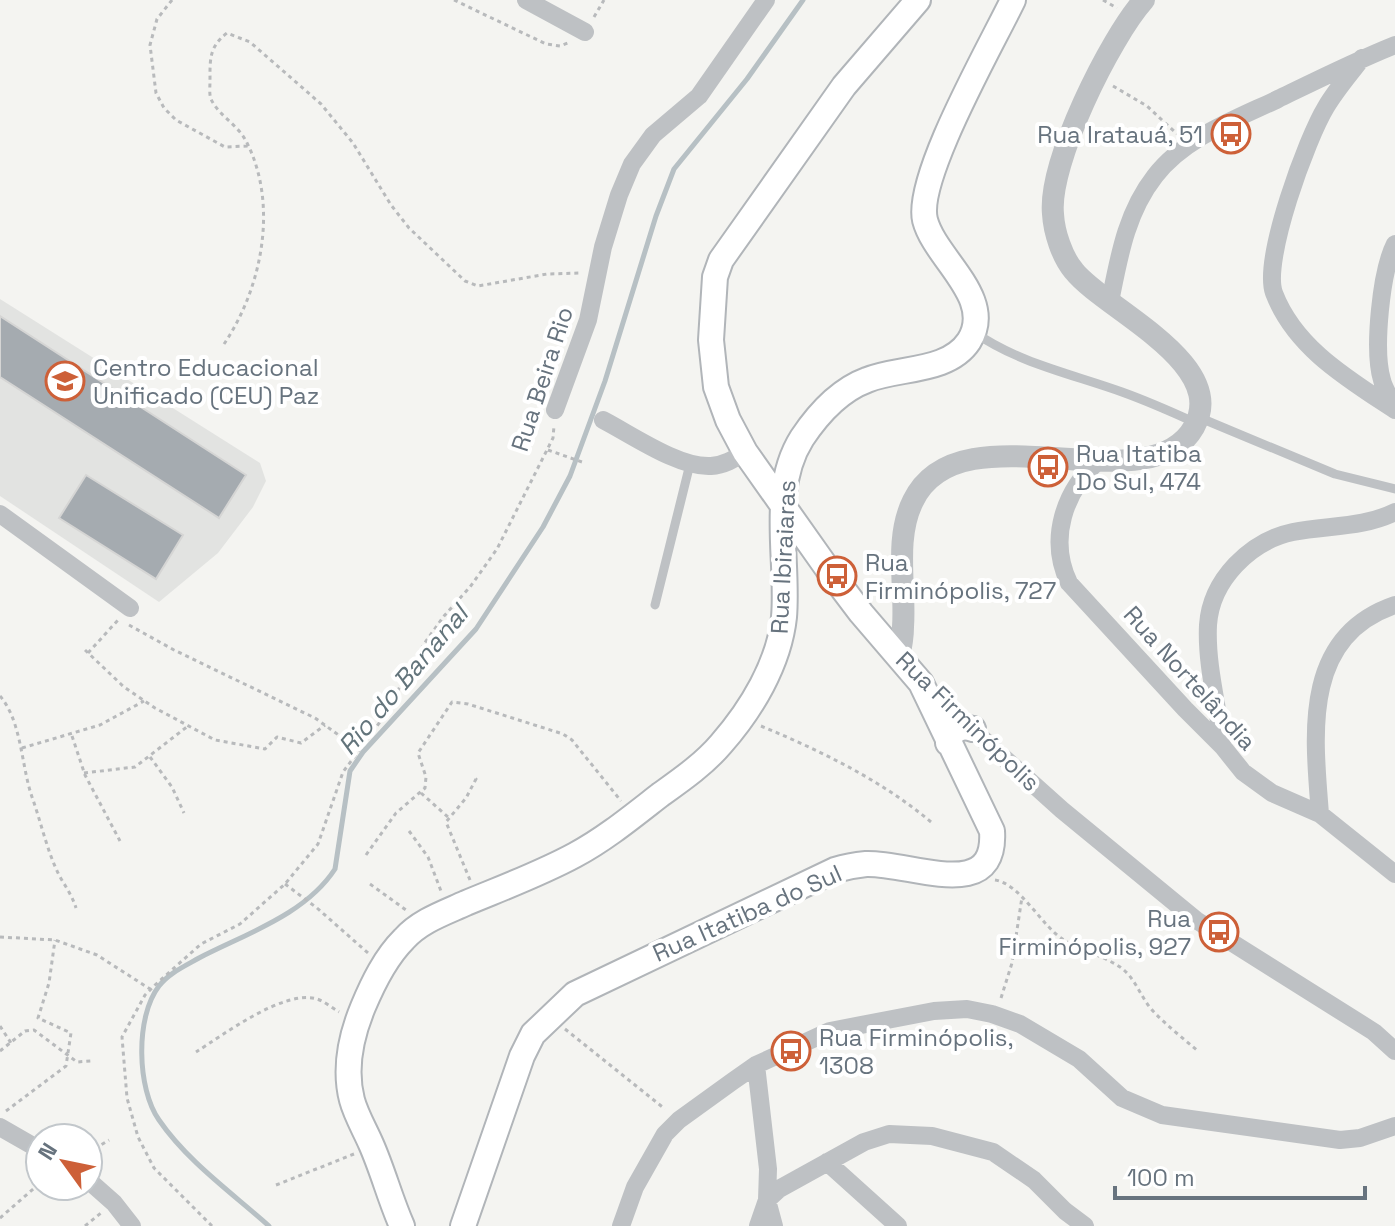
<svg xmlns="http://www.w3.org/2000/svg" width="1395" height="1226" font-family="'Space Grotesk',sans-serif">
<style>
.built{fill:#e2e3e1}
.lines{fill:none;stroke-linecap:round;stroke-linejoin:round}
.stream{stroke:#b7c0c4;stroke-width:5}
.building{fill:#a5abb0;stroke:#d5d5d4;stroke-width:2}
.secondary-casing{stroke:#b1b5b9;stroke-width:28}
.path{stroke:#b8babc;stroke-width:3;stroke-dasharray:4 4;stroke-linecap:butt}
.service{stroke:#bec1c4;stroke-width:9}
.minor{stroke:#bec1c4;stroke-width:18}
.tertiary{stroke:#bec1c4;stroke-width:22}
.secondary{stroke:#fff;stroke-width:24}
.labels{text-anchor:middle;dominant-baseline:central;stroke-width:8;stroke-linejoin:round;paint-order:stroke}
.poi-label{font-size:24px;fill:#67737e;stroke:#fff;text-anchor:start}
.street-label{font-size:24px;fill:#67737e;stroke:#fff}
.water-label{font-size:26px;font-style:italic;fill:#63747b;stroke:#fff}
</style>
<rect width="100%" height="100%" fill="#f4f4f1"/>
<!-- built -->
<path class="built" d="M0 299 260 463 266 481 253 507 218 553 159 602 0 496Z"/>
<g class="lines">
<!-- stream -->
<path class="stream" d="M269 1226C232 1193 187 1161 159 1120 137 1089 135 1017 159 986 169 973 185 966 199 958 245 934 305 915 335 869L350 771 363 752 476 629 543 527 570 476 605 381 656 216 674 169 747 79 803 0"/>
</g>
<!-- building -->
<path class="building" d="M0 316 246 475 219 518 0 377Z
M86 475 183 535 156 579 59 518Z"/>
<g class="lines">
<!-- secondary casing -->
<g class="secondary-casing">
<path id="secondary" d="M948 743C952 730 960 725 973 729
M402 1226C390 1199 383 1171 371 1144 365 1130 356 1115 352 1100 344 1069 351 1036 363 1007 373 983 385 958 404 939 420 921 444 913 466 903 502 888 540 874 575 855 605 839 633 816 660 795 681 780 704 764 721 744 751 710 779 664 784 617 789 559 769 490 802 438 818 414 840 390 867 380 898 367 948 373 969 341 996 298 935 259 925 220 915 178 992 44 1013 0
M463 1226 522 1056 533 1034 575 994 835 870C845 867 856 865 866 864 910 862 997 905 992 831L921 683 861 613 827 568 745 452 728 420 716 387 711 340 715 277 721 260 844 86 918 0"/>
</g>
<!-- path -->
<path class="path" d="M172 0 157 19 150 45 156 93 164 108 176 120 225 147 248 146
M454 0 546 44 560 46 570 42
M1103 0 1117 8
M594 17 604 0
M1113 86 1147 106 1177 134
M224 344C262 288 279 204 246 141 238 125 218 115 211 99 209 94 210 86 210 81 210 59 209 47 227 33L250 42 321 104 353 143 391 205 409 228 465 281 478 286 547 274 581 273
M548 450 582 462
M129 625 174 650 315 718 358 749
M85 650 124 687 155 708 215 740 265 749 277 737 301 743 325 725
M88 653 118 620
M0 696C22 722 21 765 32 797 41 822 47 851 59 875 65 886 72 895 76 908
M761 726C821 751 881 780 931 822
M72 736 85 775 120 841
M22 748 100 725 144 701
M150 757 172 787 184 813
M84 773 135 767 188 726
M421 793 448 817
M409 831 428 857 441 891
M366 855 396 813 425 788 426 777 418 753 452 702 468 704 563 734 572 740 621 801
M470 880 446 822 466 798 476 779 473 777
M995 880C1021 884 1042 927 1064 940 1079 950 1102 955 1120 967 1136 978 1140 997 1153 1011 1167 1026 1184 1039 1199 1052
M285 884 317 908 368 953
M370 884 406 910
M0 937 55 940 97 955 150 989
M1001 998 1012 963 1022 897
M0 1026 11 1043
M565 1029 665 1109
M0 1051 25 1031 34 1030 77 1062 91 1061
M196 1052C223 1035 284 989 317 999 324 1001 332 1008 339 1012
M6 1111 66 1066 71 1033 38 1018 49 983 55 940
M88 1153 109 1140
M276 1185 354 1154
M0 1218 40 1183
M85 1226 101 1213
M212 1226 154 1168 138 1137 127 1098 122 1037 145 995 155 985 201 944 240 924 285 884 318 844 343 772 380 722 424 644 444 616 470 587 497 549 553 438 554 426"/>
<!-- service -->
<path class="service" d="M974 332C1018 363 1072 374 1122 392 1147 401 1172 412 1196 423
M1198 417 1335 474 1395 489
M655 605 690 464"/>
<!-- minor -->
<path class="minor" d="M526 0 585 32
M1362 58C1350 74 1336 90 1326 107 1307 138 1262 260 1274 293 1295 348 1348 379 1395 410
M1110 302C1119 257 1126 213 1155 176 1184 138 1236 119 1278 99 1317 80 1355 61 1395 45
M1395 408C1391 399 1384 389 1382 380 1373 350 1381 271 1395 244
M555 410 588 320 603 247 619 195 632 164 653 135 699 96 766 0
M603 420C632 435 679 468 711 466 725 465 734 459 745 452
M1099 460C1064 491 1048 539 1069 583L1185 709 1223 747 1243 772 1272 793 1320 814 1395 874
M0 514 130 608
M927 689 1062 810 1196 920 1374 1032 1395 1051
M1223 747C1218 707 1206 665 1208 625 1211 580 1250 541 1293 532 1328 525 1363 528 1395 512
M1320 814C1314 736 1301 637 1395 605
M756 1065 768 1169 767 1200 774 1226
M0 1127 40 1150
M827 1162 898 1226
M88 1180 114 1203 132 1226
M621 1226 635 1187 665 1134 679 1120 733 1081 756 1065 830 1031 934 1011 967 1009 992 1014 1020 1024 1079 1059 1122 1098 1162 1115 1340 1140 1360 1138 1395 1126
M758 1226 767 1200 779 1189 864 1142 889 1134 932 1136 993 1152 1034 1180 1065 1211 1085 1226"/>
<!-- tertiary -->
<path class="tertiary" d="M899 657C901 648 903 637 903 627 906 587 894 539 913 501 960 403 1148 509 1194 427 1230 363 1104 309 1074 271 1062 257 1054 232 1053 214 1048 163 1110 38 1144 0"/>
<!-- secondary -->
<use href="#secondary" class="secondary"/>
</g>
<!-- icons -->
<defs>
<g id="bus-ring" transform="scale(2)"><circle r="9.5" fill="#fff" stroke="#cd6038" stroke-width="1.5"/><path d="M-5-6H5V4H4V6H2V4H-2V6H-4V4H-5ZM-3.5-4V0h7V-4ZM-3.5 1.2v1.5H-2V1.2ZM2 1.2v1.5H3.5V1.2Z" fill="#cd6038"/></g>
<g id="school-ring" transform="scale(2)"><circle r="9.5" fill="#fff" stroke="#cd6038" stroke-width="1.5"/><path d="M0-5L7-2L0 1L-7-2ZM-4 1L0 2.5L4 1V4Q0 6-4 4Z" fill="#cd6038"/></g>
</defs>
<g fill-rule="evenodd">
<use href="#bus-ring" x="1231" y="134"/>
<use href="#school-ring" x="65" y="381"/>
<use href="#bus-ring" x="1048" y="467"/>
<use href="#bus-ring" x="837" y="576"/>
<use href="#bus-ring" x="1219" y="932"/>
<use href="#bus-ring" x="791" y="1051"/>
</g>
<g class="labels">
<!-- poi labels -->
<g class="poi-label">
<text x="1203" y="134" text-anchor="end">Rua Iratauá, 51</text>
<text x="93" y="367">Centro Educacional<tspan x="93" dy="28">Unificado (CEU) Paz</tspan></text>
<text x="1076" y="453">Rua Itatiba<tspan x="1076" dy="28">Do Sul, 474</tspan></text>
<text x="865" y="562">Rua<tspan x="865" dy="28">Firminópolis, 727</tspan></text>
<text x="1191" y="918" text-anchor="end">Rua<tspan x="1191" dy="28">Firminópolis, 927</tspan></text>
<text x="819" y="1037">Rua Firminópolis,<tspan x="819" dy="28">1308</tspan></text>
</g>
<!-- street labels -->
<g class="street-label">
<text transform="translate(542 379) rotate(-72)">Rua Beira Rio</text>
<text transform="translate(783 557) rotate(-87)">Rua Ibiraiaras</text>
<text transform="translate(1190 678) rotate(48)">Rua Nortelândia</text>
<text transform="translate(968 721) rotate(44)">Rua Firminópolis</text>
<text transform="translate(747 913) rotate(-24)">Rua Itatiba do Sul</text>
</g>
<!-- water labels -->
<g class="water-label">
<text transform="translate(403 680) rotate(-50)">Rio do Bananal</text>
</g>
</g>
<!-- north arrow -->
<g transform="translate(64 1162) rotate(303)"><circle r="38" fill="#ffffff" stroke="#c2c7cb" stroke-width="2"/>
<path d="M0-6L14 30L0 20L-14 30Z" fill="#cd6038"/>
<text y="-12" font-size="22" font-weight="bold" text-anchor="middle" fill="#67737e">N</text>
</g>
<!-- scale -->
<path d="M1115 1186v12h250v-12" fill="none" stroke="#67737e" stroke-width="4"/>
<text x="1127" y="1186" font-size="24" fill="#67737e" stroke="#ffffff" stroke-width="6" paint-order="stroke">100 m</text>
</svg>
